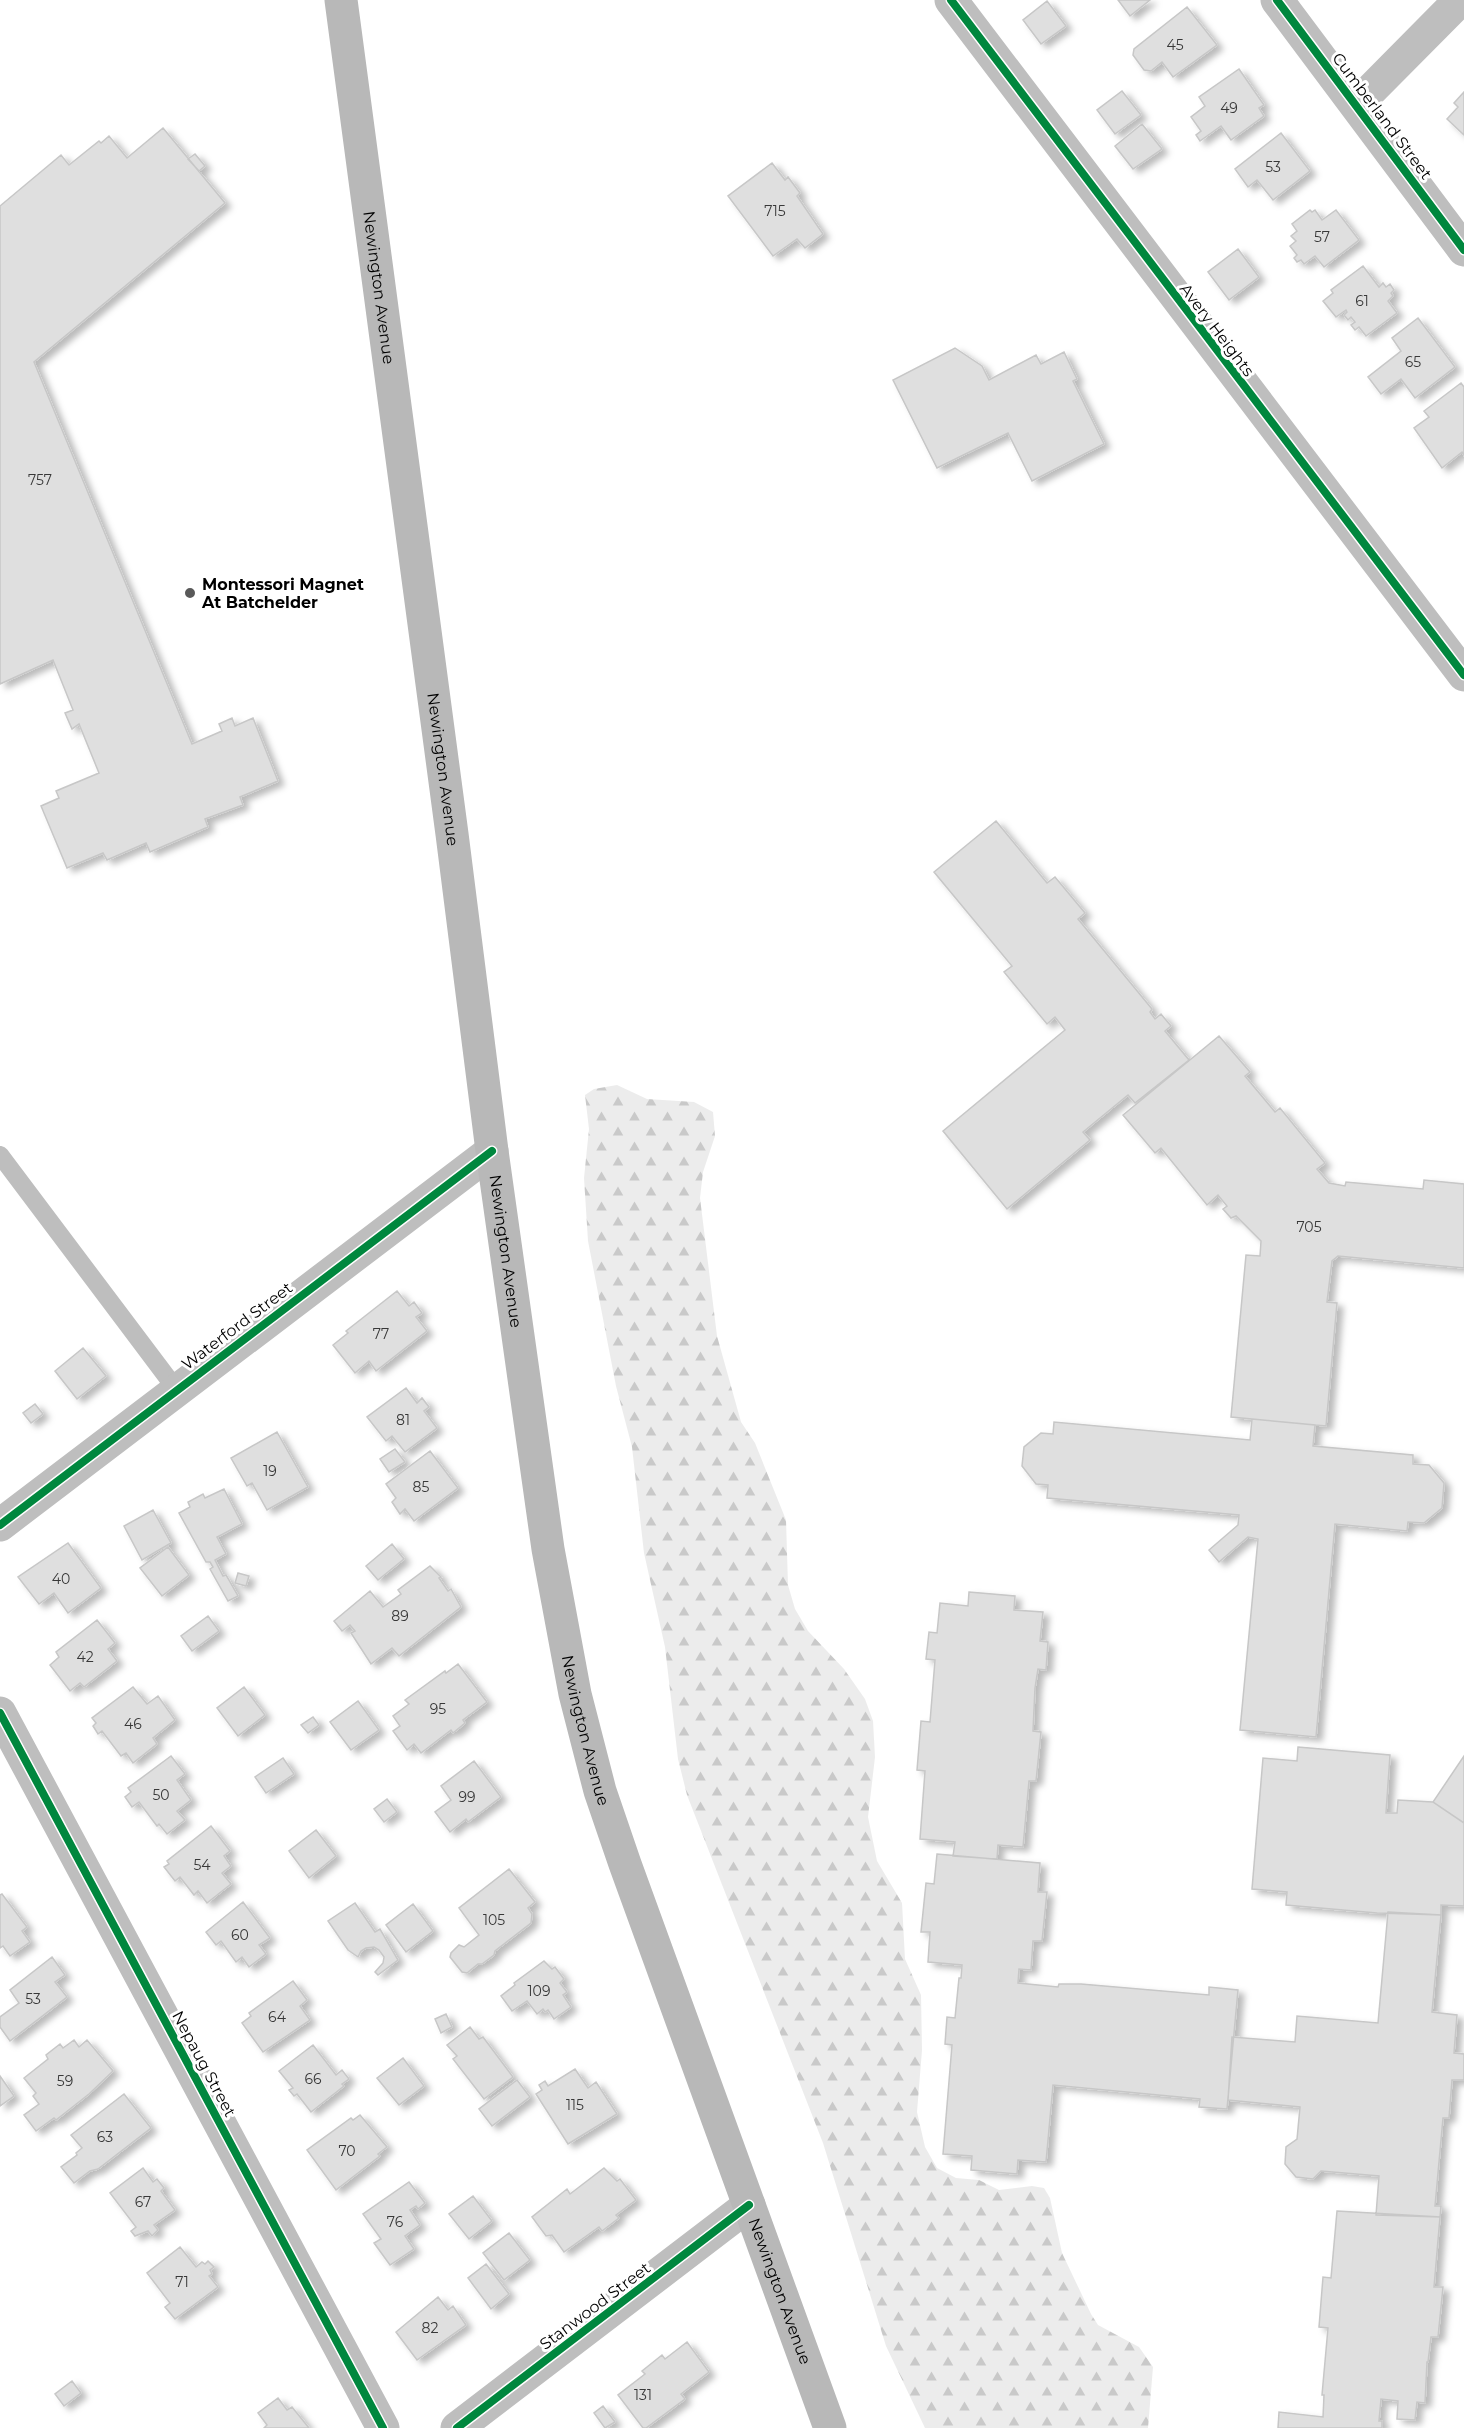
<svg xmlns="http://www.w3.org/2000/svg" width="1464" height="2428" font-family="Montserrat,sans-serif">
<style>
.forest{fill:url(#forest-firs)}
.building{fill:#dfdfdf;stroke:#c7c7c7;stroke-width:1.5;filter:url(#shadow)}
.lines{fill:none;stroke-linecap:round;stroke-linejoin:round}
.lane{stroke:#bebebe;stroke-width:18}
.street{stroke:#bebebe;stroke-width:33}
.secondary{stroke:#b8b8b8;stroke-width:33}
.cycleway-casing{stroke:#fff;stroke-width:11}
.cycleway{stroke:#00873e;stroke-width:8}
.poi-dot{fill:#595959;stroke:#fff;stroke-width:2}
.labels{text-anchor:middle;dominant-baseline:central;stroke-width:6;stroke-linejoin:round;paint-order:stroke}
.number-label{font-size:14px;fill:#383838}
.street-label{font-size:16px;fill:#000;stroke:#fff}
.poi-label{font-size:16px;font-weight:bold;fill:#000;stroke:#fff;text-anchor:start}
</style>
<defs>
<pattern id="forest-firs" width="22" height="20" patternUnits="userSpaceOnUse" patternTransform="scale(1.5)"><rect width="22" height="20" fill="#ececec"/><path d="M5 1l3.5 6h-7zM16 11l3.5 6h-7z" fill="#c9c9c9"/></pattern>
<filter id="shadow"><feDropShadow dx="6" dy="4" stdDeviation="3" flood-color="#0004"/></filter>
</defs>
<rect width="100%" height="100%" fill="#fff"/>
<!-- forest -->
<path class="forest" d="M617 1085 647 1099 694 1102 713 1112 715 1136 703 1172 700 1198 717 1336 741 1422 755 1443 786 1520 788 1585 795 1609 808 1631 844 1669 865 1699 873 1721 875 1757 868 1817 877 1861 902 1903 905 1959 921 1995 922 2050 917 2112 925 2147 937 2168 956 2178 979 2180 999 2190 1032 2186 1044 2188 1050 2198 1062 2253 1091 2314 1098 2325 1139 2347 1153 2367 1148 2428H925L886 2346 823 2143 687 1795 678 1759 665 1647 644 1553 632 1447 616 1386 588 1241 584 1178 589 1129 585 1095 594 1089Z"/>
<!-- building -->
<path class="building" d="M1118 0H1150L1130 16Z
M1047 1 1066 26 1041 44 1023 20Z
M1187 7 1217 45 1173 77 1162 62 1151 71 1144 70 1133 55 1134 49Z
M1239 69 1264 105 1259 108 1264 116 1231 140 1221 126 1200 141 1196 135 1201 131 1191 117 1205 106 1199 97Z
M1122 91 1141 115 1115 134 1097 110Z
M1464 92V135L1447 119 1458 107 1454 103Z
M1142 124 1162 149 1133 169 1115 146Z
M163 128 225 203 34 362 192 744 222 731 219 724 232 718 235 726 253 718 278 781 240 797 243 805 205 819 208 827 150 852 146 843 107 860 103 853 67 868 41 806 59 798 56 791 99 773 79 724 72 729 65 713 73 710 53 660 0 684V206L61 155 69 165 99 141 101 143 109 136 127 158Z
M1281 133 1310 171 1273 200 1257 180 1248 187 1235 169Z
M195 154 205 166 199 171 188 159Z
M772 163 785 180 788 177 800 193 797 196 823 234 805 248 797 239 773 256 728 196Z
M1310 210 1312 212 1315 210 1322 220 1336 210 1359 240 1324 267 1315 256 1304 264 1301 260 1297 262 1294 258 1297 255 1290 246 1296 241 1291 236 1297 231 1292 224Z
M1238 249 1259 277 1229 300 1208 272Z
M1363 266 1379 287 1383 283 1386 287 1390 284 1394 290 1391 293 1393 296 1388 301 1397 313 1366 336 1359 327 1355 330 1351 325 1355 322 1351 317 1348 320 1344 315 1347 312 1346 310 1336 317 1323 301 1333 293 1331 290Z
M1418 318 1455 367 1415 398 1401 379 1381 394 1368 377 1401 351 1392 338Z
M955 348 982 366 989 380 1036 355 1041 364 1064 352 1077 379 1073 381 1104 444 1032 481 1008 433 937 468 893 380Z
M1461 383 1464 387V455L1462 452 1442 468 1414 428 1429 417 1424 411Z
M996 821 1047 883 1055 877 1085 913 1078 919 1152 1009 1150 1012 1155 1019 1161 1014 1171 1026 1165 1031 1189 1060 1135 1103 1128 1095 1083 1132 1090 1140 1007 1209 943 1131 1065 1030 1055 1017 1047 1024 1004 972 1012 966 934 872Z
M1219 1036 1250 1072 1245 1076 1275 1112 1280 1108 1325 1163 1317 1169 1329 1183 1345 1186 1346 1182 1423 1189 1424 1180 1464 1184V1268L1338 1256 1332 1261 1327 1302 1337 1303 1326 1426 1231 1417 1246 1255 1260 1256 1261 1241 1236 1216 1231 1218 1223 1209 1227 1206 1218 1195 1207 1205 1161 1148 1155 1153 1123 1115Z
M397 1291 409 1306 414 1302 422 1313 416 1317 427 1331 376 1371 369 1361 355 1373 333 1345 348 1333 346 1331Z
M83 1348 106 1376 77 1399 55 1371Z
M406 1388 417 1403 422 1398 429 1407 424 1411 437 1428 405 1452 392 1436 386 1441 367 1417Z
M35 1404 43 1414 31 1423 23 1413Z
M1252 1419 1315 1425 1313 1446 1413 1455V1464L1429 1465 1444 1483 1442 1508 1424 1523 1408 1522 1407 1531 1335 1524 1316 1737 1240 1730 1258 1539 1248 1537 1219 1562 1209 1550 1238 1525 1239 1515 1047 1498 1048 1485 1036 1484 1022 1466 1024 1447 1041 1433 1053 1434 1054 1422 1250 1440Z
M277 1432 308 1487 267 1510 252 1483 247 1486 231 1458Z
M395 1449 405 1462 389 1472 380 1459Z
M430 1451 458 1488 414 1521 405 1509 400 1514 392 1502 396 1498 386 1484Z
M224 1489 242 1524 217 1537 226 1554 215 1560 223 1576 226 1575 238 1596 228 1601 210 1569 213 1567 210 1562H206L179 1513 190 1507 188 1502 203 1494 205 1498Z
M153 1510 171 1543 142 1560 124 1526Z
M68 1543 101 1588 68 1613 54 1593 39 1604 18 1577Z
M392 1544 404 1559 378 1580 366 1566Z
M168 1547 189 1575 162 1596 140 1568Z
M430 1566 441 1577 439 1578 448 1591 451 1589 461 1607 399 1656 392 1648 371 1664 351 1633 355 1631 350 1625 342 1631 334 1621 370 1591 383 1607 401 1594 398 1590Z
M238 1573 249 1576 246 1586 235 1583Z
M969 1592 1015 1596 1014 1610 1043 1612 1040 1641 1048 1642 1046 1670 1038 1669 1035 1688 1033 1731 1041 1732 1036 1781H1029L1023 1847 998 1845 997 1859 953 1856 955 1842 920 1839 925 1771 917 1770 921 1721 930 1722 935 1660 926 1659 929 1632 937 1633 940 1603 968 1606Z
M208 1616 219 1631 192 1651 181 1636Z
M97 1620 115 1643 108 1649 117 1661 84 1687 80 1683 70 1691 50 1665 59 1657 56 1652Z
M458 1664 487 1702 463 1720 465 1723 453 1733 451 1730 421 1753 414 1744 407 1750 393 1731 400 1726 393 1716 409 1704 405 1700 445 1671 446 1673Z
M133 1687 147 1704 158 1696 175 1720 153 1738 157 1744 133 1763 126 1753 121 1756 102 1731 98 1734 93 1726 96 1723 92 1718Z
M244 1687 265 1715 238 1736 217 1708Z
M358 1701 379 1730 351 1750 330 1722Z
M313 1717 319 1725 308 1733 301 1725Z
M1298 1747 1390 1755 1386 1813H1397L1398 1800 1433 1802 1464 1823V1906L1441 1905V1915L1377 1913 1286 1905 1287 1892 1252 1889 1263 1758 1297 1761Z
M171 1756 185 1774 177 1780 191 1800 177 1811 185 1820 167 1834 159 1824 157 1826 139 1802 132 1807 125 1797 131 1792 128 1788Z
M1464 1756V1823L1433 1802Z
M283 1758 294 1774 266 1793 255 1777Z
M474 1761 501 1797 468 1822 466 1819 450 1832 435 1812 451 1800 441 1786Z
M387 1799 397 1812 384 1822 374 1809Z
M211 1826 230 1851 224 1856 231 1866 222 1873 231 1884 207 1903 198 1891 194 1895 180 1877 175 1881 164 1867 169 1864 167 1861Z
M316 1830 336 1856 309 1878 289 1851Z
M937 1854 1040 1863 1038 1892H1047L1042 1941H1033L1031 1970 1019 1969 1018 1983 1058 1987 1059 1984H1081L1209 1995V1987L1238 1990 1227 2109 1199 2107 1200 2099 1053 2085 1046 2162 1018 2160 1017 2174 971 2170 972 2156 943 2154 952 2045 945 2044 947 2017 955 2018 959 1978H961L962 1965 928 1962 930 1932H921L926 1883 934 1884Z
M509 1869 535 1902 528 1908 532 1914 531 1923 495 1951 494 1955 482 1964H478L467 1973 462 1972 450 1957 451 1953 459 1945 464 1947 479 1935 459 1908Z
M2 1894 27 1927 22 1931 30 1942 10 1956 3 1946 0 1948V1895Z
M243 1902 270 1938 259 1945 266 1954 249 1967 242 1957 236 1962 221 1941 216 1945 206 1932Z
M355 1903 375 1932 380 1929 398 1960 378 1975 375 1972 383 1963 384 1957 379 1950 374 1947 366 1948 361 1951 358 1957 348 1950 328 1921Z
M413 1904 433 1931 406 1952 386 1925Z
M1388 1912 1441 1915 1432 2012 1457 2015 1454 2053 1464 2054V2080H1452L1449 2118H1443L1435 2206H1441L1440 2217 1376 2215 1379 2176 1321 2171 1313 2179 1296 2177 1285 2164 1286 2147 1297 2139 1300 2107 1228 2100 1232 2037 1295 2042 1297 2016 1378 2023Z
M52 1957 65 1975 55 1982 67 1997 10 2041 0 2027V2017L19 2003 10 1990Z
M544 1961 552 1969 555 1967 564 1979 560 1983 567 1992 563 1995 571 2007 554 2019 548 2010 545 2012 543 2009 537 2014 527 2001 512 2011 501 1996 515 1985 514 1983Z
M293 1981 307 2000 300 2006 310 2020 263 2052 242 2023 251 2016 249 2013Z
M446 2014 452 2027 441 2033 435 2019Z
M470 2027 479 2039 483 2037 513 2077 484 2099 453 2059 457 2056 447 2045Z
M74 2040 79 2047 87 2040 113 2071 89 2094 56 2120 54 2118 36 2131 24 2115 39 2104 33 2096 36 2093 24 2078 48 2059 46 2055 60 2044 63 2048Z
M313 2045 336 2075 342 2070 349 2079 342 2084 344 2086 311 2112 297 2094 294 2096 289 2090 293 2088 279 2071Z
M403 2058 424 2086 399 2105 377 2078Z
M575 2069 588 2088 596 2082 617 2114 568 2144 536 2094 542 2090 539 2085 545 2081 548 2086Z
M0 2076 14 2096 0 2106Z
M517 2080 530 2097 492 2126 479 2109Z
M124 2094 151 2128 98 2169 90 2171 74 2183 61 2167 77 2155 76 2153 82 2148 71 2135Z
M360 2115 387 2147 378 2154 380 2156 336 2190 307 2150 351 2118 353 2120Z
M143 2168 153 2182 157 2179 164 2188 161 2191 175 2210 154 2225 158 2230 152 2236 148 2231 135 2236 131 2231 136 2227 110 2193Z
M604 2168 617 2181 620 2179 636 2200 616 2215 619 2218 602 2231 599 2227 564 2252 552 2235 546 2236 532 2217 567 2189 570 2194Z
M409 2182 425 2203 418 2209 416 2206 410 2210 420 2225 405 2236 414 2249 390 2265 374 2243 381 2239 363 2214Z
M473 2196 492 2221 469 2239 449 2214Z
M1337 2211 1440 2217 1434 2287H1443L1438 2337H1431L1428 2362H1427L1425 2403 1417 2402 1415 2420 1397 2419 1398 2401 1381 2399 1379 2421H1382V2428H1278L1279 2412 1323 2417 1324 2395H1322L1328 2328 1319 2327 1323 2277 1331 2278Z
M509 2233 530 2260 504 2280 483 2253Z
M180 2247 196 2267 202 2262 205 2264 208 2261 214 2267 210 2270 212 2274 209 2276 218 2287 175 2319 165 2307 170 2303 147 2273Z
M486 2264 509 2294 491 2309 468 2278Z
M438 2297 448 2310 453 2306 466 2325 417 2360 396 2332Z
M687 2342 709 2372 681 2394 685 2399 646 2428H643L618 2395 645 2374 642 2371 662 2355 665 2359Z
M72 2381 81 2393 64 2406 55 2394Z
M278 2398 287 2410 292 2407 309 2428H264L267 2425 258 2413Z
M603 2406 615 2422 605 2428 594 2413Z"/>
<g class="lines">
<!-- lane -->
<path class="lane" d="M0 1155 176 1389"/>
<!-- street -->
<path class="street" d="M951 0 1464 675
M1277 0 1464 250
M1357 104 1460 0
M0 1525 492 1151
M0 1713 383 2428
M457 2428 749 2205"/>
<!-- secondary -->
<path class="secondary" id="s1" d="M341 0 452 834 492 1151 548 1549 575 1694 600 1791 625 1864 830 2428"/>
<!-- cycleway casing -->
<g class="cycleway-casing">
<path id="cycleway" d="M951 0 1464 675
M1277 0 1464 250
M0 1525 492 1151
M0 1713 383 2428
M457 2428 749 2205"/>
</g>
<!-- cycleway -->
<use href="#cycleway" class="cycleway"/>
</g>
<!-- markers -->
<circle class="poi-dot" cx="190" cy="593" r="6"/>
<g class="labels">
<!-- number labels -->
<g class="number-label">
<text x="1175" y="45">45</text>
<text x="1229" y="108">49</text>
<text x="1273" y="167">53</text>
<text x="775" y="211">715</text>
<text x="1322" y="237">57</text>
<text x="1362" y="301">61</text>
<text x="1413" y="362">65</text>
<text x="40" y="480">757</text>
<text x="1309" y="1227">705</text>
<text x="381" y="1334">77</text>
<text x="403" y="1420">81</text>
<text x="270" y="1471">19</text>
<text x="421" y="1487">85</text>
<text x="61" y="1579">40</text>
<text x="400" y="1616">89</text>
<text x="85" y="1657">42</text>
<text x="438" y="1709">95</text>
<text x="133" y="1724">46</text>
<text x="161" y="1795">50</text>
<text x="467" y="1797">99</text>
<text x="202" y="1865">54</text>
<text x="494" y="1920">105</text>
<text x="240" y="1935">60</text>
<text x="539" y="1991">109</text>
<text x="33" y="1999">53</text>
<text x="277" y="2017">64</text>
<text x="313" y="2079">66</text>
<text x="65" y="2081">59</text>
<text x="575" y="2105">115</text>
<text x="105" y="2137">63</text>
<text x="347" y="2151">70</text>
<text x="143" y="2202">67</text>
<text x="395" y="2222">76</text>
<text x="182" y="2282">71</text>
<text x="430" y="2328">82</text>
<text x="643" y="2395">131</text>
</g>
<!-- street labels -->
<g class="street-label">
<text transform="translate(1382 116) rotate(53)">Cumberland Street</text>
<text stroke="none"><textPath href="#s1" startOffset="290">Newington Avenue</textPath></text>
<text transform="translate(1217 330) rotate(53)">Avery Heights</text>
<text stroke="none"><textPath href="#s1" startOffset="776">Newington Avenue</textPath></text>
<text stroke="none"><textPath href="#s1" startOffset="1262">Newington Avenue</textPath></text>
<text transform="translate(237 1326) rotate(-37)">Waterford Street</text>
<text stroke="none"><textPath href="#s1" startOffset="1748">Newington Avenue</textPath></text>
<text transform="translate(204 2064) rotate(62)">Nepaug Street</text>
<text stroke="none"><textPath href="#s1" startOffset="2342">Newington Avenue</textPath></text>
<text transform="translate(595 2306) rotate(-37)">Stanwood Street</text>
</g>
<!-- poi labels -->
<g class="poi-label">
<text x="202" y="584">Montessori Magnet<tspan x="202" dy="18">At Batchelder</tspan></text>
</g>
</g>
</svg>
